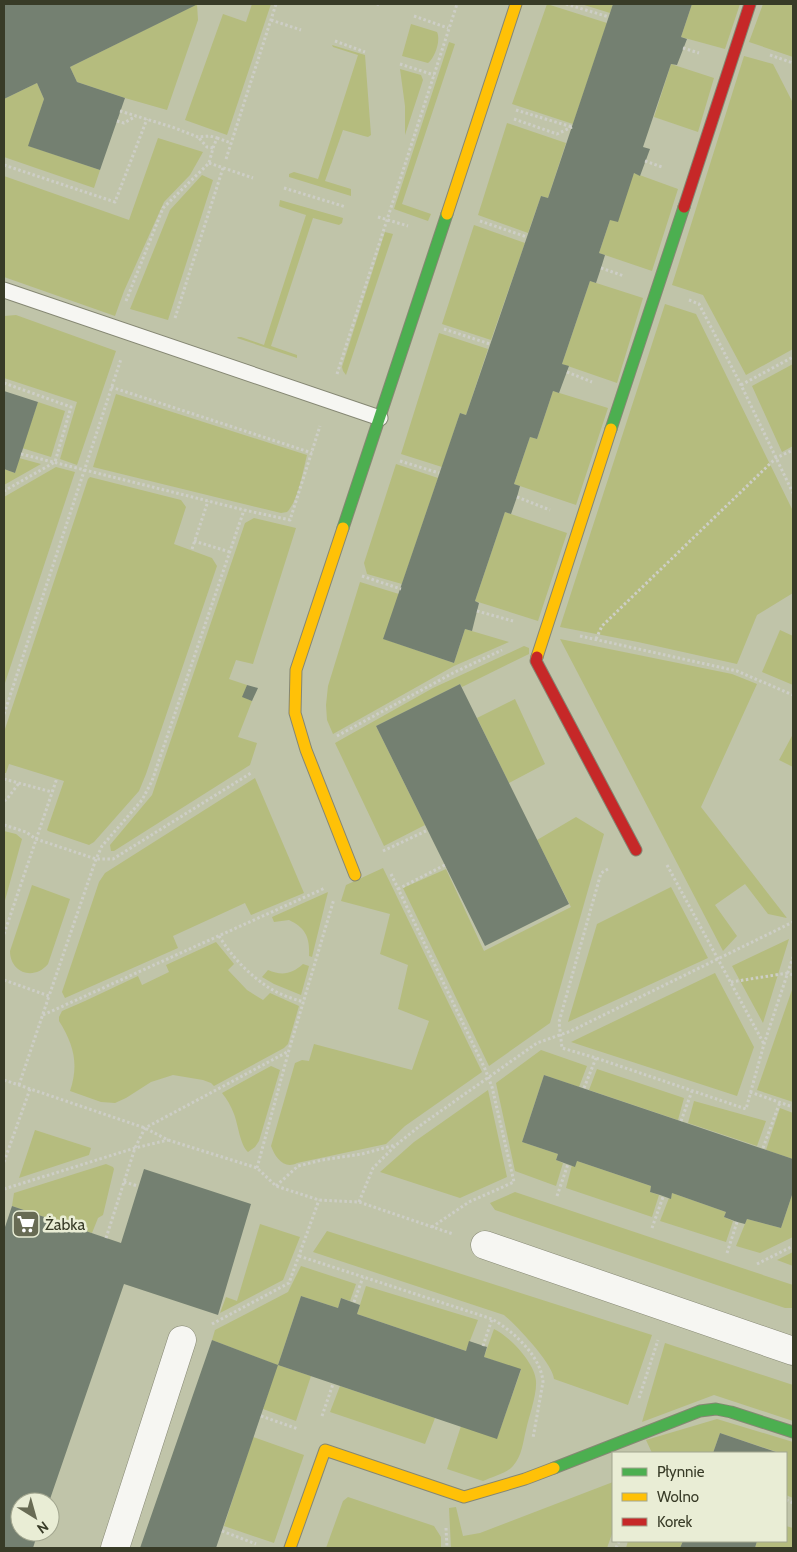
<svg xmlns="http://www.w3.org/2000/svg" width="797" height="1552" font-family="Cabin,sans-serif">
<style>
.green{fill:#b5bc7e}
.building{fill:#748071}
.lines{fill:none;stroke-linecap:round;stroke-linejoin:round}
.lane-casing{stroke:#858773;stroke-width:17}
.street-casing{stroke:#858773;stroke-width:29}
.fast-casing{stroke:#858773;stroke-width:13}
.slow-casing{stroke:#858773;stroke-width:13}
.jam-casing{stroke:#858773;stroke-width:13}
.path{stroke:#cdcec6;stroke-width:3;stroke-dasharray:2.5 2.5;stroke-linecap:butt}
.lane{stroke:#f6f6f2;stroke-width:15}
.street{stroke:#f6f6f2;stroke-width:28}
.fast{stroke:#4caf50;stroke-width:11}
.slow{stroke:#ffc107;stroke-width:11}
.jam{stroke:#c62828;stroke-width:11}
.labels{text-anchor:middle;dominant-baseline:central;stroke-width:5;stroke-linejoin:round;paint-order:stroke}
.poi-label{font-size:16px;fill:#383b27;stroke:#e9edd5;text-anchor:start}
</style>
<rect width="100%" height="100%" fill="#c0c4a9"/>
<!-- green -->
<path class="green" d="M197 4 198 20 167 110 125 98 77 82 70 67Z
M252 4H271L227 135 185 120 223 14 246 22Z
M547 4 607 23 573 124 512 104Z
M581 4H613L610 13Z
M692 4H740L725 49 681 37Z
M763 4H793V57L749 42Z
M411 24 437 32C441 40 435 58 428 63L402 56Z
M449 42 455 44 402 204 431 214 428 221 394 209Z
M332 45 365 55 371 135 368 137 364 136 343 130 325 181 351 189V196L289 177V174L294 172 318 179 358 55 333 47Z
M744 56 773 64 793 103V349L746 375 703 295 672 285Z
M671 64 714 78 698 132 654 117Z
M400 69 421 75 423 80 405 135V106Z
M37 83 44 99 29 146 100 170 94 188 4 157V99Z
M507 123 566 143 548 198 541 196 528 233 478 215Z
M158 138 203 152 190 175 164 202 124 291 115 316 4 277V176L129 220Z
M634 173 678 189 652 271 599 253 610 220Z
M202 175 213 180 168 320 130 309 170 210Z
M280 200 343 218 342 223 339 225 313 218 271 346 297 355V358L237 338 238 337H241L264 345 306 215 281 207 279 206Z
M474 225 525 243 491 340 442 324Z
M385 232 393 234 346 375 343 371 342 367Z
M590 281 643 298 617 383 562 364Z
M665 304 696 314 793 511V593L757 615 737 664 638 642 560 627Z
M16 315 116 351 77 465 60 459 77 402 4 378V316Z
M439 333 488 349 466 415 460 413 442 467 401 454Z
M793 364V446L782 452 752 386Z
M553 391 608 408 576 505 514 484 530 437 537 439Z
M116 394 307 455C303 471 298 501 287 512L281 513 93 467Z
M38 402 65 411 51 457 22 448Z
M19 458 41 464 4 485V469L15 473Z
M396 464 438 478 402 584 367 574 364 563Z
M56 467 75 472 4 686V607L5 606 4 604V497Z
M90 477 181 500 186 507 185 510 174 544 212 558 217 566 146 774 139 791 94 842 89 845 48 831 47 830 64 781 9 764 6 773H4V732L88 479Z
M505 512 567 533 538 621 475 601Z
M254 518 296 528 253 664 236 660 229 679 247 685 243 697 252 701 238 737 257 743 250 765 114 851H111L110 845 152 795 245 523Z
M360 582 399 594 384 639 454 663 465 629 509 642 454 666 333 734 327 720 326 705 328 686Z
M780 630 793 636V685L762 672Z
M560 639 732 674 757 684 701 807 787 918 768 914 745 884 715 905 737 936 723 951Z
M524 646 529 648V654L462 687 460 684 376 726 425 825 384 846 335 743 433 688Z
M515 699 545 764 509 783 477 718Z
M793 734V767L779 760Z
M255 778 304 893 251 915 245 903 173 936 178 948 65 998 62 992 99 882 105 873Z
M576 817 604 834 550 1023 489 1066 403 888 446 869 484 951 571 907 537 840Z
M4 831 16 834 22 839 4 904Z
M383 868 482 1072 405 1126 386 1144 297 1163C284 1170 275 1157 271 1146L295 1063 302 1060 309 1061 314 1044 412 1070 429 1021 398 1009 408 965 380 954 390 914 341 901 346 885Z
M32 885 70 899 48 964C34 981 10 973 10 951Z
M671 887 708 958 568 1022 597 924Z
M328 892 312 957 309 956C310 938 306 928 289 920L274 922 272 917Z
M789 939 763 1023 732 966Z
M216 942 234 964 228 970 247 990 263 1000 270 993 299 1006 288 1044 284 1048 214 1086 211 1083 203 1080 173 1075 151 1082 126 1098 115 1103 101 1102 70 1091C79 1064 74 1045 59 1021V1017L62 1011 85 1001 138 976 142 985 169 972 166 965Z
M303 964 309 966 301 995 274 984 262 977 268 970C282 976 292 974 303 964Z
M715 973 754 1047 737 1096 571 1042Z
M793 987V1102L757 1090Z
M541 1050 587 1066 579 1087 544 1075 522 1142 558 1154 556 1160 563 1163 556 1186 515 1171 496 1083Z
M271 1066 280 1070 259 1141 255 1147 248 1152C240 1145 238 1124 234 1114 231 1106 227 1099 222 1093Z
M597 1069 684 1098 678 1120 589 1090Z
M488 1090 507 1177 460 1198 380 1172 414 1142Z
M694 1101 766 1121 757 1146 688 1123Z
M780 1108 793 1113V1159L766 1150Z
M35 1130 91 1148 89 1155 19 1178Z
M577 1161 651 1186 650 1192 659 1195 652 1217 566 1188 572 1165Z
M106 1164 113 1167 114 1169 103 1215 98 1218 92 1233 12 1206 14 1193Z
M515 1192 793 1285V1308H785L495 1210 490 1203Z
M793 1192V1237L760 1253 736 1246 747 1219 781 1228Z
M672 1193 726 1212 724 1217 733 1221 726 1242 660 1221 669 1198 671 1199Z
M260 1224 300 1237 283 1280 220 1313 226 1297 237 1301Z
M327 1231 652 1335 628 1405 554 1379C553 1364 517 1326 504 1315L313 1252Z
M793 1252V1266L777 1260Z
M301 1266 356 1284 350 1301 341 1298 338 1308 301 1296 278 1365 311 1376 296 1421 263 1409 277 1365 212 1340 215 1330 288 1292Z
M366 1286 478 1320 466 1351 357 1314Z
M494 1329C509 1336 535 1363 536 1381 537 1395 529 1416 526 1430 523 1442 522 1456 513 1466 507 1473 492 1477 483 1481L447 1469 461 1426 497 1438 521 1370 484 1357Z
M665 1343 793 1385V1421L714 1395 642 1422Z
M340 1386 435 1418 425 1444 330 1412Z
M717 1419 793 1442V1498L786 1495V1453H780L720 1433 713 1453H652L646 1440Z
M253 1437 304 1455 274 1543 224 1526Z
M613 1482V1531L607 1548H451L449 1508 456 1507 463 1536 480 1533Z
M348 1497 434 1526 441 1537V1548H326L343 1501Z
M786 1526 793 1528V1548H755L757 1541H786Z
M628 1541H683L680 1548H626Z"/>
<!-- building -->
<path class="building" d="M4 4H198L70 67 77 82 125 98 100 170 28 146 44 99 37 83 4 99Z
M613 4H692L681 37 687 39 677 65 671 64 643 147 650 149 640 176 634 173 618 222 610 220 599 253 605 255 601 268 596 283 590 281 562 364 569 366 559 393 553 391 537 439 530 437 514 484 520 486 517 497 511 514 505 512 475 601 479 603 472 631 465 629 454 663 383 639 460 413 466 415 541 196 548 198Z
M4 391 38 402 15 473 4 469Z
M460 684 569 904 485 946 376 726Z
M247 685 258 688 252 701 242 697Z
M544 1075 793 1159V1192L781 1228 747 1219 745 1224 737 1222 724 1217 726 1212 672 1193 671 1199 660 1195 650 1192 651 1186 577 1161 575 1167 556 1160 558 1154 522 1142Z
M144 1169 251 1204 218 1315 124 1284 49 1502H20V1532H38L33 1548H4V1230L12 1206 121 1243Z
M301 1296 338 1308 341 1298 360 1305 357 1314 466 1351 469 1341 487 1347 484 1357 521 1369 497 1439 278 1365Z
M212 1340 278 1365 216 1548H140Z
M720 1433 779 1453H713Z
M683 1541H757L755 1548H680Z"/>
<g class="lines">
<!-- lane casing -->
<g class="lane-casing">
<path id="lane" d="M4 290 380 418"/>
</g>
<!-- street casing -->
<g class="street-casing">
<path id="street" d="M485 1245 793 1351
M115 1548 182 1340"/>
</g>
<!-- fast casing -->
<g class="fast-casing">
<path id="fast" d="M611 429 684 207
M343 528 447 214
M554 1468 700 1411 716 1409 731 1412 793 1432"/>
</g>
<!-- slow casing -->
<g class="slow-casing">
<path id="slow" d="M447 214 516 4
M343 528 296 670 295 713 306 750 355 875
M537 657 611 429
M290 1548 325 1450 464 1497 525 1479 554 1468"/>
</g>
<!-- jam casing -->
<g class="jam-casing">
<path id="jam" d="M684 207 750 4
M537 657 536 661 636 850"/>
</g>
<!-- path -->
<path class="path" d="M377 4 379 5
M566 4 609 17
M414 16 448 28
M271 20 301 30
M335 41 365 52
M683 48 699 53
M770 55 793 63
M400 64 434 75
M516 110 572 127
M120 111 172 127 198 137 210 136 217 138 213 148
M514 119 557 134 572 127
M117 121 124 123 136 116
M217 138 231 143
M226 159 276 4
M645 161 662 167
M209 163 253 178
M4 165 115 202 147 119
M284 188 346 207
M378 217 408 226
M480 221 527 237
M601 268 624 276
M689 300 699 304 741 385 793 493
M126 301 163 208 209 163 213 148 207 147 198 137
M175 318 223 168
M444 329 490 344
M567 372 592 382
M337 374 457 4
M4 383 71 407 55 462 4 491
M741 385 793 357
M111 387 312 453
M21 454 244 510 290 520 320 426
M400 461 439 473
M517 497 550 510
M194 541 230 552
M192 549 208 501
M362 576 401 589
M477 611 513 621
M580 636 737 671 793 695
M596 639 602 626 776 458 793 450
M4 714 121 359
M337 736 453 673 502 650
M4 779 52 792
M4 801 7 799 19 783
M4 825 26 832 36 839 96 859H113L251 773
M383 851 428 830
M667 865 764 1044
M608 869 601 873 559 1022 562 1048 596 1058 746 1109 764 1044 793 957
M391 874 485 1069 492 1087 514 1182 469 1202 432 1227
M398 889 445 865
M4 934 57 778
M219 936C232 957 250 976 271 989 281 995 293 999 304 1002
M4 980 49 996 96 859 102 846 142 800 152 781 244 510
M731 982 788 973 793 975
M43 1015 325 888
M4 1080 145 1128 168 1140 257 1168 276 1186 319 1200 359 1202 453 1234
M19 1085 49 996
M584 1088 596 1058
M750 1092 793 1107
M681 1121 692 1091
M763 1148 780 1102
M4 1162 30 1089
M257 1168 289 1050 334 899
M124 1182 138 1186
M276 1186 298 1166 322 1160 362 1154 395 1145
M4 1189 135 1148 168 1140
M557 1196 568 1164
M359 1202 373 1168 396 1145 421 1125 537 1043 571 1031 793 922
M652 1228 663 1197
M106 1238 135 1148 145 1128 289 1051
M727 1253 737 1222
M299 1256 492 1319C513 1331 541 1356 543 1382L533 1438
M757 1264 793 1246
M354 1302 363 1277
M212 1324 289 1283 319 1200
M483 1346 492 1319
M639 1398 658 1340
M261 1416 298 1429
M322 1416 333 1384
M786 1500 793 1503
M446 1528 447 1548
M222 1531 256 1544
M616 1548 619 1541"/>
<!-- lane -->
<use href="#lane" class="lane"/>
<!-- street -->
<use href="#street" class="street"/>
<!-- fast -->
<use href="#fast" class="fast"/>
<!-- slow -->
<use href="#slow" class="slow"/>
<!-- jam -->
<use href="#jam" class="jam"/>
</g>
<!-- icons -->
<defs>
<g id="supermarket-square" transform="scale(1.4375)"><rect x="-9" y="-9" width="18" height="18" rx="4" fill="#686b54" stroke="#e9edd5"/><path d="M-6-5.5h2.5l.6 2H6L4.5 2H-2.5L-4.4-4H-6ZM-1.5 3.2a1.3 1.3 0 1 0 .1 0ZM3 3.2a1.3 1.3 0 1 0 .1 0Z" fill="#fff"/></g>
</defs>
<g fill-rule="evenodd">
<use href="#supermarket-square" x="26" y="1224"/>
</g>
<g class="labels">
<!-- poi labels -->
<g class="poi-label">
<text x="45" y="1224">Żabka</text>
</g>
</g>
<!-- border -->
<rect width="797" height="1552" fill="none" stroke="#383b27" stroke-width="10"/>
<!-- legend -->
<rect x="612" y="1452" width="175" height="90" fill="#e9edd5" stroke="#a2a68f"/>
<rect x="622" y="1468" width="25" height="8" fill="#4caf50" stroke="#a2a68f"/>
<text x="657" y="1477" font-size="15" fill="#383b27">Płynnie</text>
<rect x="622" y="1493" width="25" height="8" fill="#ffc107" stroke="#a2a68f"/>
<text x="657" y="1502" font-size="15" fill="#383b27">Wolno</text>
<rect x="622" y="1518" width="25" height="8" fill="#c62828" stroke="#a2a68f"/>
<text x="657" y="1527" font-size="15" fill="#383b27">Korek</text>
<!-- north arrow -->
<g transform="translate(35 1517) rotate(143)"><circle r="24" fill="#e9edd5" stroke="#a2a68f"/>
<path d="M0-4L9 19L0 12L-9 19Z" fill="#686b54"/>
<text y="-8" font-size="14" font-weight="bold" text-anchor="middle" fill="#383b27">N</text>
</g>
</svg>
